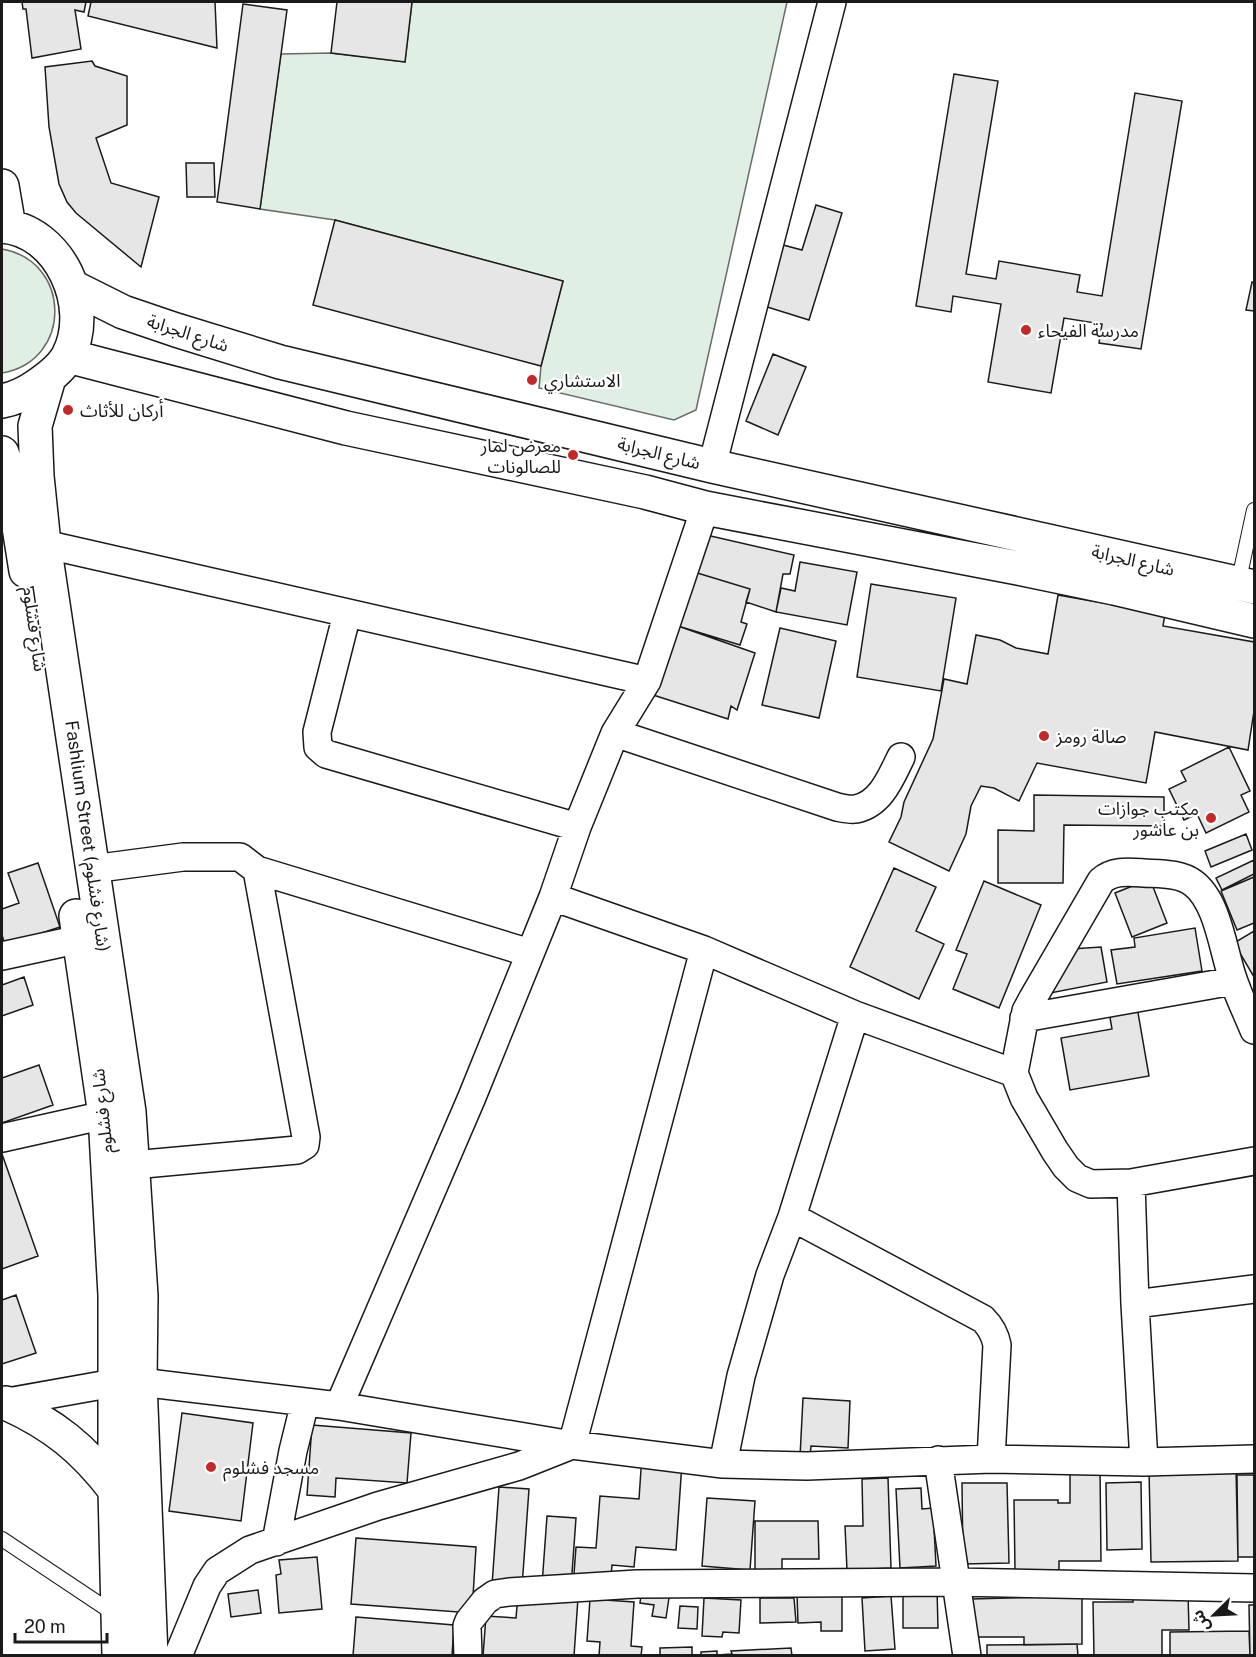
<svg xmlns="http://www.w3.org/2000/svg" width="1256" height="1657" font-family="'Public Sans','Noto Sans Arabic',sans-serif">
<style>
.green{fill:#e0efe3;stroke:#6a6a6a;stroke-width:1.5}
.building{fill:#e6e6e6;stroke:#1a1a1a;stroke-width:1.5}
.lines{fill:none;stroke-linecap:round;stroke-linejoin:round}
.lane-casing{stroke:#1a1a1a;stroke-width:16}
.street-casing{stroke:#1a1a1a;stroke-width:30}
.primary-casing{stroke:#1a1a1a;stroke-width:36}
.lane{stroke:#fff;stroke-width:14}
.street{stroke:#fff;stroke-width:27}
.primary{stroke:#fff;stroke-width:33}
.poi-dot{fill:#c62828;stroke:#fff;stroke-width:2}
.labels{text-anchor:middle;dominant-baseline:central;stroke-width:4.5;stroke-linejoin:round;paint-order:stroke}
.poi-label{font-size:18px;fill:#1a1a1a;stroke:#fff;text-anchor:start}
.street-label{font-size:18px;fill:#1a1a1a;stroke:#fff}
</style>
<rect width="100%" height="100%" fill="#fff"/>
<!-- green -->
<path class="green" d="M412 2H787L696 410 674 420 539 388 541 366 563 281 335 220 260 209 281 54 331 53 405 62Z
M2 249C72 261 73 361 2 373Z"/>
<!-- building -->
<path class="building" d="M22 2H86L84 12 75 10 81 49 32 58 26 9H23Z
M91 2H215L217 48 88 16Z
M337 2H412L405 62 331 53Z
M243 4 287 10 260 209 217 202Z
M92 61 95 66 127 76V125L96 138 111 183 159 197 141 267 76 213 67 202 59 184 49 127 45 67Z
M954 74 998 81 966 274 996 279 999 261 1080 275 1077 292 1102 296 1135 93 1182 101 1141 349 1099 343 1102 324 1064 318 1051 393 988 382 1001 304 953 296 951 312 916 306Z
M186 163H214L215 197H187Z
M816 205 842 213 809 320 764 306 783 245 802 250Z
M335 220 563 281 541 366 313 305Z
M1252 282 1254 283V311L1246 310Z
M773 354 806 367 778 435 746 421Z
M702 534 794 555 790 574H783L776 612 746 602 750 589 694 572Z
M800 562 857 572 847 625 776 612 781 588 795 591Z
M694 572 750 589 741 622 747 624 740 645 678 626Z
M871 584 956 598 941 691 857 677Z
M1058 595 1165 614 1163 626 1254 642V711L1248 750 1155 732 1146 783 1037 763 1019 801 994 788 981 786 971 806 966 834 949 871 889 842 901 817 904 802 933 739 944 679 967 684 976 635 1000 640 1016 648 1048 654Z
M678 626 755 653 737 710 731 706 728 719 650 694Z
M780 628 836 641 819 718 762 705Z
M1229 747 1250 791 1241 795 1249 812 1206 833 1197 814 1184 820 1169 789 1186 781 1181 771Z
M1034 795 1164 797V826L1064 825 1063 883H998V830L1034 831Z
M1246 834 1252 850 1211 867 1205 851Z
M1254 860V874L1222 890 1216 878Z
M38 863 60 927 5 945 2 935V909L19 903 8 873Z
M894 868 936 887 916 931 944 944 919 999 850 967Z
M1254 877V923L1237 930 1221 891Z
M1150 879 1167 923 1132 937 1115 893Z
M984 881 1041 905 999 1008 953 989 967 954 956 950Z
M1195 928 1202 971 1117 984 1111 950 1135 947 1134 938Z
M1254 931V977L1234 943Z
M1101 947 1107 982 1040 995 1071 949Z
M24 977 33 1005 2 1016V985Z
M1137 1007 1149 1076 1070 1090 1061 1038 1112 1029 1109 1012Z
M39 1065 53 1105 2 1123V1078Z
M2 1154 38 1256 2 1269Z
M16 1295 36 1353 2 1364V1300Z
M803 1398 850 1401 848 1448 811 1446 810 1457H800Z
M182 1413 253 1423 241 1521 169 1511Z
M312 1425 411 1433 407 1483 336 1478 335 1497 307 1495Z
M642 1455 682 1463 676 1550 636 1547 634 1567 612 1565 611 1577 574 1574 576 1547 596 1548 600 1496 639 1499Z
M1100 1467 1101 1561H1059V1570H1015L1014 1500H1058V1503H1070V1468Z
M1236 1469 1238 1561 1151 1562 1149 1470Z
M1237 1475H1254V1557H1238Z
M888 1478 891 1568 847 1570 845 1526H863L862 1479Z
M1141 1482 1142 1549 1107 1550 1106 1483Z
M962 1483H1007L1009 1563 963 1564Z
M499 1487 529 1489 522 1587 492 1585Z
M921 1488 922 1509 933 1508 936 1566 900 1568 896 1489Z
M707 1498 755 1501 750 1570 702 1566Z
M547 1516 576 1518 571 1587 542 1585Z
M755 1521H818L819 1559H782V1570H755Z
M356 1538 476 1547 472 1613 351 1604Z
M317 1557 322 1609 279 1613 276 1575 281 1574 279 1560Z
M642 1587 670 1591 666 1618 652 1616 654 1605 640 1603Z
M903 1589H937L938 1628H903Z
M258 1590 261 1613 231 1617 228 1594Z
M842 1590V1631H821V1622L798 1623 797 1595Z
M1188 1593 1189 1630H1162V1656H1094L1093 1602H1133V1594Z
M518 1594 578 1598 574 1656H483L486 1616 516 1618Z
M891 1596 895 1649 865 1651 862 1598Z
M1082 1596V1644L1024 1645V1637H972L971 1599Z
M704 1598 741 1600 739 1633 723 1632 722 1637 702 1636Z
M760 1598H794L796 1622 760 1623Z
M590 1599 634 1602 631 1646 642 1647 641 1656H599L600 1642 587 1641Z
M1249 1605H1254V1656H1250Z
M680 1606 698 1607 697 1629 678 1628Z
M356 1617 454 1625 452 1656H353Z
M1249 1631 1250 1656H1170V1632Z
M1077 1644 1078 1656H987V1645Z
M692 1647V1656H660V1648Z
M791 1648 792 1656H701V1652L717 1651V1655L732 1654 731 1651Z"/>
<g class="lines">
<!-- lane casing -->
<g class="lane-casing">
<path id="lane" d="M1238 584 1254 510
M2 1539 116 1615"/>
</g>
<!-- street casing -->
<g class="street-casing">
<path id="street" d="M712 466 832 2
M44 544 647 681
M347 614 317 732 318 747 326 754 577 827
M615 733 837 807C842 808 850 810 856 809 881 804 891 777 901 757
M92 869 183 857H240L257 870 306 1137 305 1145 297 1150 133 1165
M257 870 530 953
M553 897 704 950 855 1015 1014 1073
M2 956 80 939
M1024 1018 1233 981
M1254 1030C1247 1013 1239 997 1233 979 1223 951 1218 901 1193 883 1180 873 1160 874 1144 873 1129 872 1113 870 1101 881L1033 998 1026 1011 1014 1073 1024 1098 1055 1151 1066 1167 1077 1178 1091 1184 1131 1183 1254 1161
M2 1138 105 1115
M1131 1183 1135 1304 1144 1462
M792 1217 983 1319C991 1327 995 1334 997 1345L991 1459
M1135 1304 1254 1289
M2 1403 114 1383 140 1382 339 1406 572 1445 723 1464 807 1466 991 1459 1144 1462 1254 1459
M339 1406 472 1097 553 897 577 827 615 733 647 681 705 508
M938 1460 967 1656
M723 1464 741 1376 770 1275 792 1217 855 1015
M276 1542 293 1451 305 1402
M178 1656 207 1586 217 1571 250 1550 378 1506 519 1466 572 1445 704 950
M468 1656 467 1626 469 1621 485 1601 495 1594 509 1592 637 1584 955 1582 1254 1588"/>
</g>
<!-- primary casing -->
<g class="primary-casing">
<path id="primary" d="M2 186 9 227
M2 226C60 230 94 307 68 356 61 369 47 379 35 387 26 393 13 399 2 401
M73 287 123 312 176 330 280 362 712 466 1254 587
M68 356 346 428 645 492 705 508 1018 568 1114 588 1254 621
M49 378 35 426 37 476 44 544 129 1112 141 1296 140 1382 151 1656
M2 453 12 483 26 571
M76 916 105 1115 115 1295V1490L119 1656
M6 1403C53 1424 84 1449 115 1490"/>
</g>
<!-- lane -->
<use href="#lane" class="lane"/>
<!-- street -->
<use href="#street" class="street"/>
<!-- primary -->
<use href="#primary" class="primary"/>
</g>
<!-- markers -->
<g class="poi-dot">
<circle cx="1026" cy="330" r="6"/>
<circle cx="532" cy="380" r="6"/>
<circle cx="68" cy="410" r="6"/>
<circle cx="573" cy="455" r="6"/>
<circle cx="1044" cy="736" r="6"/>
<circle cx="1211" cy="818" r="6"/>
<circle cx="211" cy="1467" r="6"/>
</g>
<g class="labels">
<!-- poi labels -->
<g class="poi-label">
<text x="1038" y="330">مدرسة الفيحاء</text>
<text x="544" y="380">الاستشاري</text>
<text x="80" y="410">أركان للأثاث</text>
<text x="561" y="445" text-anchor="end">معرض لمار<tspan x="561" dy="21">للصالونات</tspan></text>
<text x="1056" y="736">صالة رومز</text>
<text x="1199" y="808" text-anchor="end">مكتب جوازات<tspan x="1199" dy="21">بن عاشور</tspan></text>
<text x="223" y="1467">مسجد فشلوم</text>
</g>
<!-- street labels -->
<g class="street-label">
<text transform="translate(188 333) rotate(18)">شارع الجرابة</text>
<text transform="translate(659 453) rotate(14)">شارع الجرابة</text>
<text transform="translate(1133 560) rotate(13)">شارع الجرابة</text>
<text transform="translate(35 629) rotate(82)">شارع فشلوم</text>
<text transform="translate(88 836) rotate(82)">Fashlium Street (شارع فشلوم)</text>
<text transform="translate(102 1111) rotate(-96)">شارع فشلوم</text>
</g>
</g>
<!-- border -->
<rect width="1256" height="1657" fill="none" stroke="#1a1a1a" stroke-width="6"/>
<!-- north arrow -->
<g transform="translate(1214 1615) rotate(246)" stroke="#ffffff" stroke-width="4.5" paint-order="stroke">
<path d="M0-4.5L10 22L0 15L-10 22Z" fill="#1a1a1a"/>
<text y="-9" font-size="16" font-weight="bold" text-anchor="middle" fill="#1a1a1a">ش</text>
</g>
<!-- scale -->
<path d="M15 1633v9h92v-9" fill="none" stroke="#1a1a1a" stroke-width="3"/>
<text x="24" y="1633" font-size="18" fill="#1a1a1a" stroke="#ffffff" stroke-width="4.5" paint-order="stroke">20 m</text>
</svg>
